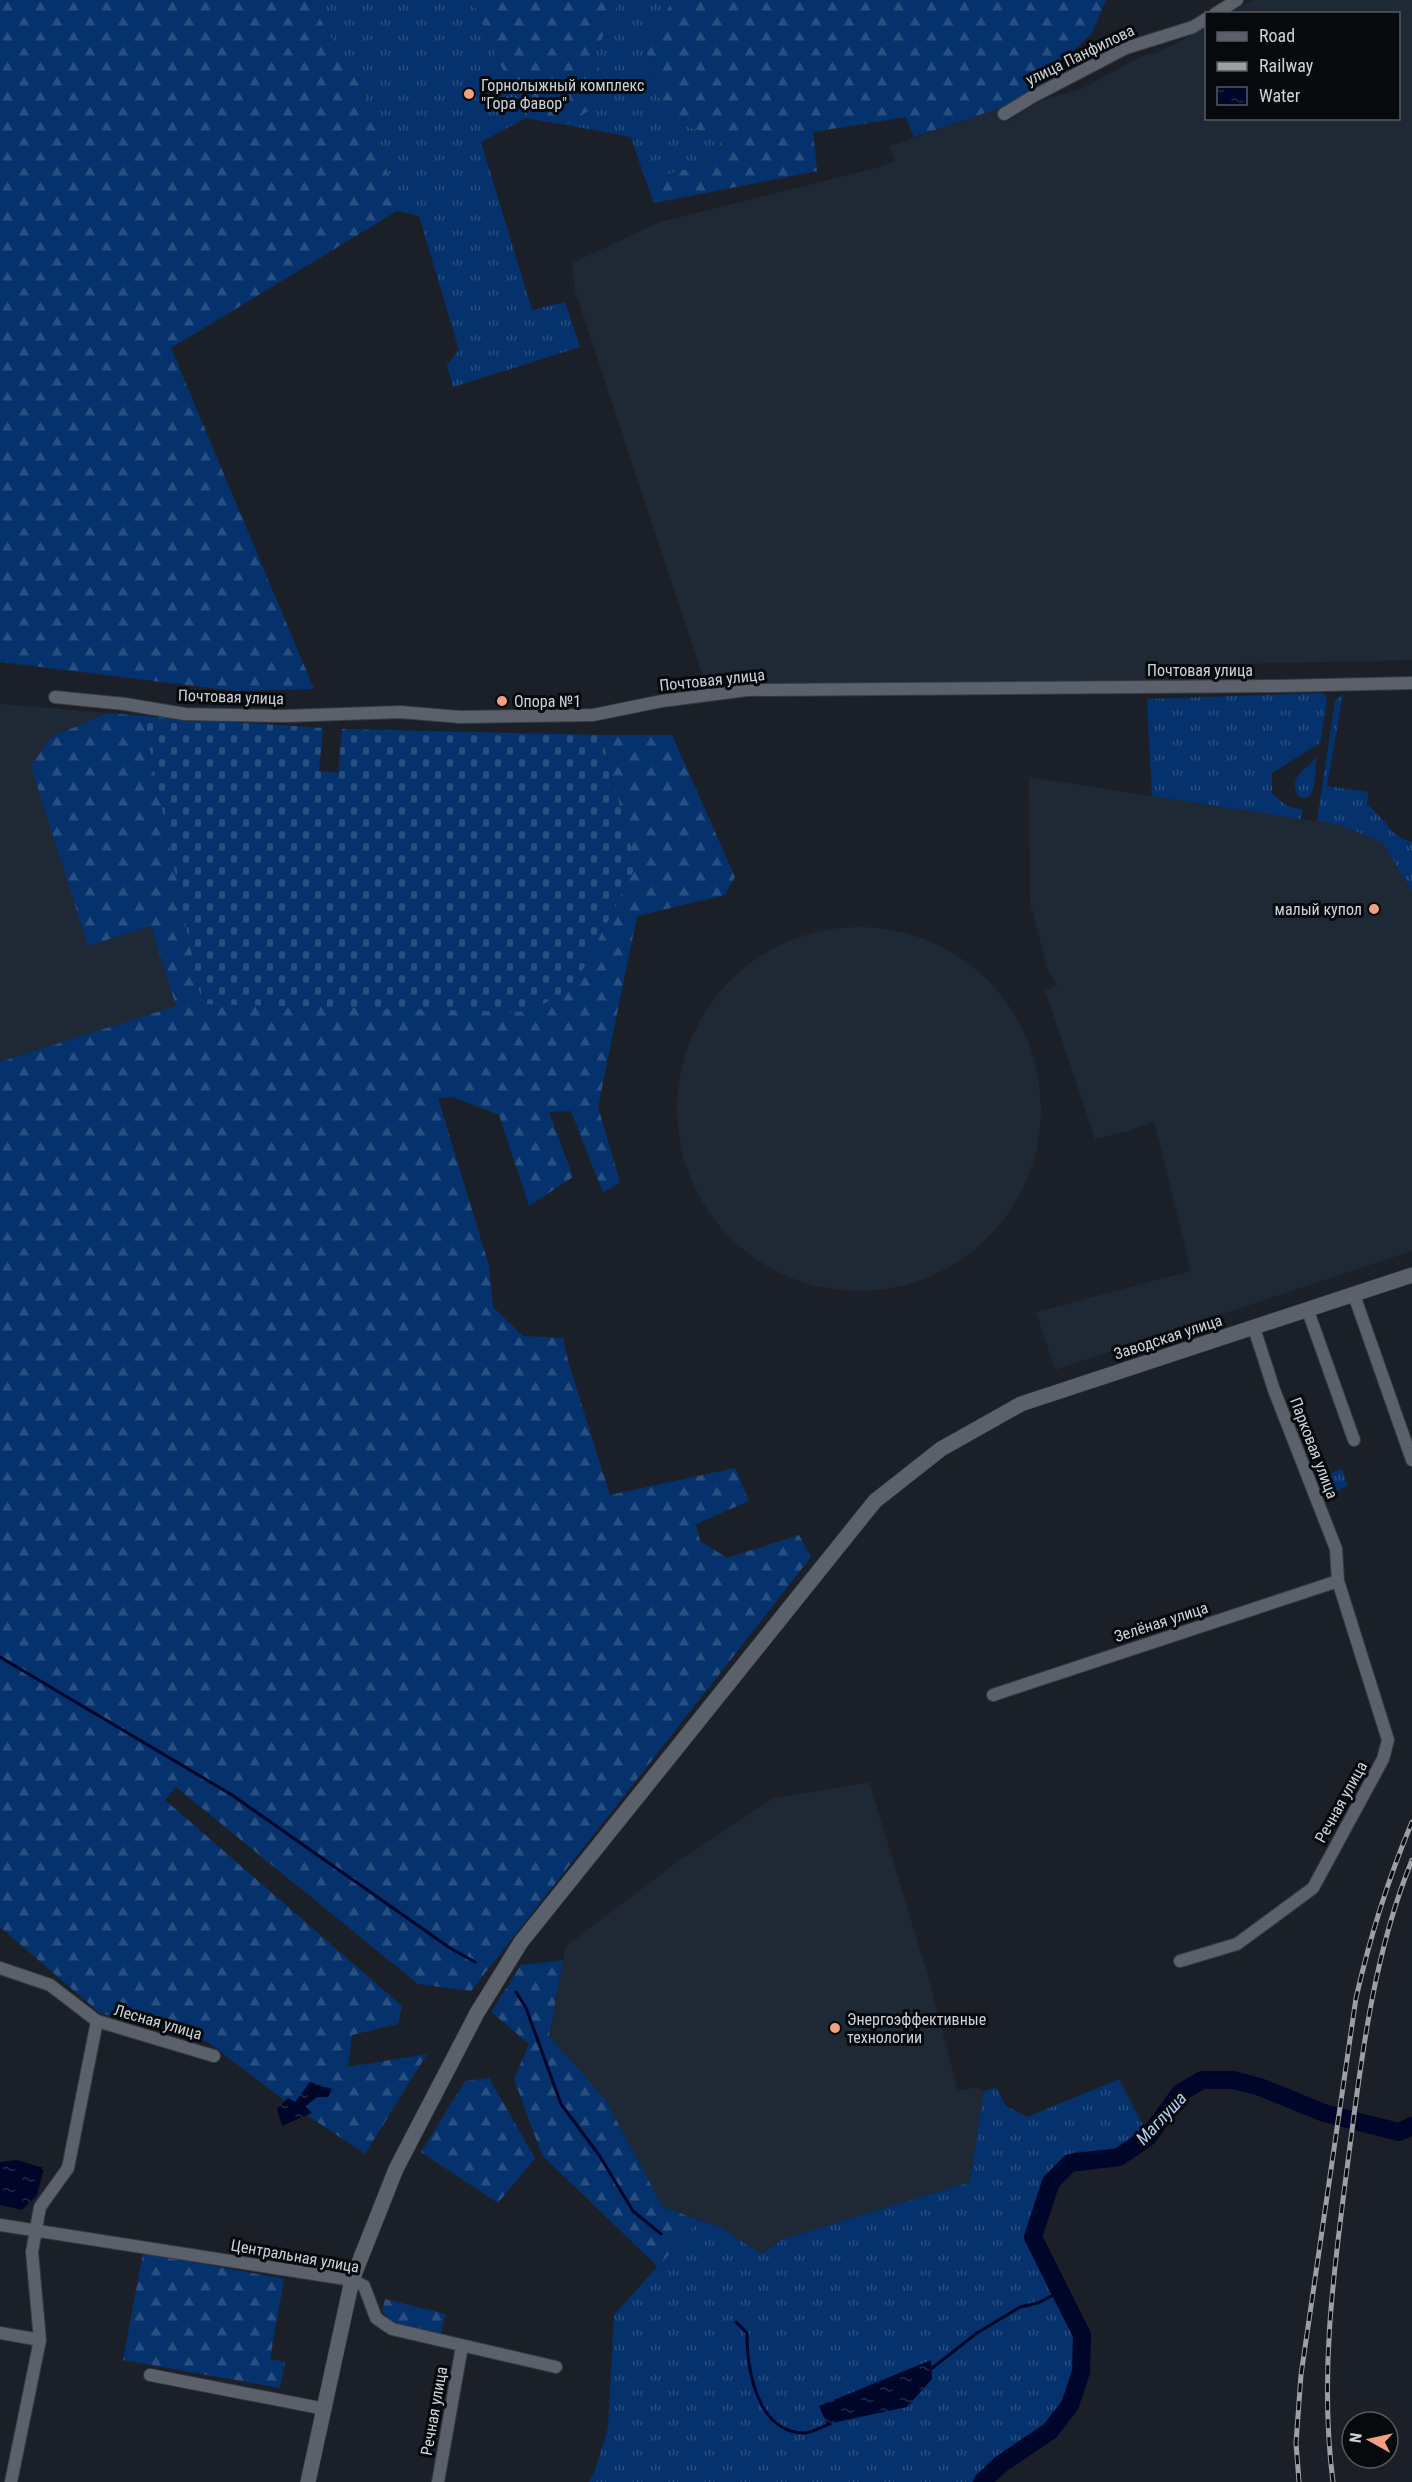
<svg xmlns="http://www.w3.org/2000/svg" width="1412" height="2482" font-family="'Roboto Condensed',sans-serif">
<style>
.built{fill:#1f2835}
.grass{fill:url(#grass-tufts)}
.forest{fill:url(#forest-firs)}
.cemetery{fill:url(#cemetery-stones)}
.water{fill:url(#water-ripples)}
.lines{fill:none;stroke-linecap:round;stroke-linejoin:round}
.stream{stroke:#000629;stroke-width:3}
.river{stroke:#000629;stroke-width:18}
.street-casing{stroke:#363a41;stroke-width:14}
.secondary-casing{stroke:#363a41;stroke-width:16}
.street{stroke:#5a616a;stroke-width:12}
.secondary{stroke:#5a616a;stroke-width:15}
.rail-casing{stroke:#9ba0a5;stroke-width:5}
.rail{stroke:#070a0d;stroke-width:3;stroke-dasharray:9;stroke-linecap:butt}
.poi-dot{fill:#f2a081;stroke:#070a0d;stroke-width:2}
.labels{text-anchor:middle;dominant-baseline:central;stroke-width:6;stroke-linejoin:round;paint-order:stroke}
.street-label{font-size:16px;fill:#cfd3d8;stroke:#070a0d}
.poi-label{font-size:16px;fill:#cfd3d8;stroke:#070a0d;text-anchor:start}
.water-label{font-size:18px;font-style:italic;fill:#b2cdf4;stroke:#070a0d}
</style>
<defs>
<pattern id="grass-tufts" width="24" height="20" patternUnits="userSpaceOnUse" patternTransform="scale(1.5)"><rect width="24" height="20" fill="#05326c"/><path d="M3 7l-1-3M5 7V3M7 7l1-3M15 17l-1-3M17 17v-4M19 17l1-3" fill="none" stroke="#284f80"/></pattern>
<pattern id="forest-firs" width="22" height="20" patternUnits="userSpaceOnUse" patternTransform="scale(1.5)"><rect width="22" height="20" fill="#05326c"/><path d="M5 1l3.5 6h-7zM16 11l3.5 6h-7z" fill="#284f80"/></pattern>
<pattern id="cemetery-stones" width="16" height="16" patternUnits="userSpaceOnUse" patternTransform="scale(1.5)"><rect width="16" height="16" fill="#05326c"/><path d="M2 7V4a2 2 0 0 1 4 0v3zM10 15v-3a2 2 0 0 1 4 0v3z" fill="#284f80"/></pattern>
<pattern id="water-ripples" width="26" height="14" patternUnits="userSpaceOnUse" patternTransform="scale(1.5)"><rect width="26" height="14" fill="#000629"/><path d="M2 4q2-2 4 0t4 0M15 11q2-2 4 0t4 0" fill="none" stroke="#242947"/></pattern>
</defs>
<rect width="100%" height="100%" fill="#1b2028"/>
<!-- built -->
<path class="built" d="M1253 0H1412V660L1198 665 1201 687 709 695 575 291 572 263 660 222 883 166 895 161 890 146 1003 107 1008 121 1038 102 1083 88 1142 56 1157 53 1206 28V118H1398V14L1230 13Z
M0 704 108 713 51 737 88 946 151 926 177 1006 0 1062Z
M1029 777 1340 825 1383 843 1412 892V1251L1055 1370 1036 1312 1191 1271 1154 1121 1128 1131 1095 1139 1045 990 1057 986 1047 968 1030 902Z
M677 1109a182 182 0 1 1 364 0a182 182 0 1 1-364 0Z
M869 1782 928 1976 958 2091 975 2087 984 2091 970 2182 783 2239 761 2254 716 2225 663 2207 605 2099 549 2036 566 1946 680 1860 771 1799Z"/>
<!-- grass -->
<path class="grass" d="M309 0H472L505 75 531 101 526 118 481 142 532 310 565 302 580 347 453 387 447 365 459 350 419 216 397 211 371 106Z
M620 0H673L645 48 666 119 719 137 722 157 646 182 631 137 566 125 590 109 602 78 594 55Z
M1324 693 1327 700 1320 743 1272 773V794L1287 806 1303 810 1301 819 1152 796 1147 699Z
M1343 694 1327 786 1368 792 1367 805C1387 818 1388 836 1412 842V892L1383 843 1340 825 1317 821 1335 701Z
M1317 756C1314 769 1317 784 1310 796L1305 798 1299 797C1286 776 1307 771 1317 756Z
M1342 1469 1348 1486 1321 1496 1315 1479Z
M1119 2079 1146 2131 1119 2150 1074 2152 1046 2179 1027 2234 1049 2291 1075 2335 1074 2372 1064 2402 1046 2426 993 2460 973 2482H589L595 2470 608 2428 614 2315 699 2220 716 2225 762 2254 783 2239 970 2182 984 2091 996 2088 1006 2106 1027 2117Z"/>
<!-- forest -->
<path class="forest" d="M0 0H309L371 106 397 211 171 348 314 689 235 691 0 662Z
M472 0H620L594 55 602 78 590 110 566 125 526 118 530 101 505 75Z
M673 0H1106L1092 33 1030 90 1003 107 914 137 906 117 813 132 817 171 654 203 646 182 722 157 719 137 666 119 645 47Z
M108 713 143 716 203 1004 636 866 601 735H672L735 877 725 895 637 916 598 1107 620 1182 603 1193 571 1111 549 1112 573 1177 529 1206 499 1115 453 1097 438 1098 489 1266 493 1307 523 1336 563 1338 568 1361 610 1495 735 1468 749 1501 696 1524 700 1541 727 1558 799 1535 811 1557 471 1991 418 1984 176 1787 165 1800 402 2006 398 2024 352 2035 348 2067 427 2054 365 2154 276 2094 208 2042 100 2013 0 1927V1062L176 1006 151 926 88 946 31 766 51 737Z
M563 1960 549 2036 605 2099 663 2207 699 2220 658 2267 542 2155 514 2079 529 2044 491 2012 521 1965Z
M489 2078 535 2158 498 2203 421 2152 465 2081Z
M143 2253 284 2279 270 2359 285 2362 280 2388 123 2360Z
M385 2299 446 2314 440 2336 394 2325 382 2311Z"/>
<!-- cemetery -->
<path class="cemetery" d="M143 716 323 728 319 771 338 773 342 729 601 735 636 866 574 987 529 1012 202 1004Z"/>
<!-- water -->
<path class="water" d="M310 2082 332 2089 328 2097H317L306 2106 312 2113 282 2126 277 2109 288 2098 295 2102Z
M17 2160 44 2168 37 2195 22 2210 0 2205V2162Z
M931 2360 932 2379 907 2407 827 2424 819 2406Z"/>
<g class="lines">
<!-- stream -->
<path class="stream" d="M0 1657 232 1795 450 1948 475 1962
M516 1992 526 2008 561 2104 599 2155 633 2211 661 2234
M736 2322 747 2333C747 2370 757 2432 804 2433 812 2433 822 2426 830 2424
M931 2369 977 2333 1020 2307 1038 2303 1059 2292"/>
<!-- river -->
<path class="river" d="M982 2482 1001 2464 1050 2431 1070 2405 1081 2372 1082 2335 1033 2237 1051 2182 1070 2163 1119 2157 1148 2137 1180 2093 1202 2080H1233L1260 2087 1324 2113 1399 2132 1412 2126"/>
<!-- street casing -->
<g class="street-casing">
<path id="street" d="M1215 14 1237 0
M1004 114 1032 97 1126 48 1193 27 1206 19
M55 697 125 704 185 714 285 716 400 712 460 717 593 715 662 701 747 690 1278 686 1412 683
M1354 1295 1412 1460
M1308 1311 1354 1440
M993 1695 1338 1581
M1180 1961 1237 1944 1313 1888 1383 1759 1388 1740 1338 1581 1336 1549 1274 1390 1254 1328
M0 1968 50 1985 97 2021 214 2056
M0 2225 352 2280 364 2286 376 2318 392 2329 556 2367
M0 2333 40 2340
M150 2375 325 2409
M11 2482 40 2340 32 2252 40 2207 68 2168 97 2021
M438 2482 462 2346"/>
</g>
<!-- secondary casing -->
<g class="secondary-casing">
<path id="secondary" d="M308 2482 352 2280 396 2169 477 2013 521 1942 875 1501 941 1449 1021 1404 1412 1275"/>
</g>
<!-- street -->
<use href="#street" class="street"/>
<!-- secondary -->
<use href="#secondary" class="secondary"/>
<!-- rail casing -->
<g class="rail-casing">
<path id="rail" d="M1299 2482 1296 2443 1301 2375 1356 1998C1370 1937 1388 1879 1412 1822
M1333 2482C1319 2374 1334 2269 1348 2161 1361 2061 1373 1955 1412 1860"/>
</g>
<!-- rail -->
<use href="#rail" class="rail"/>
</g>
<!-- markers -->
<g class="poi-dot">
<circle cx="469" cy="94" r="6"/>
<circle cx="502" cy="701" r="6"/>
<circle cx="1374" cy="909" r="6"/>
<circle cx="835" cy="2028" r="6"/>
</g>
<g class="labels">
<!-- street labels -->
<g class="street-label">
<text transform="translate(1080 55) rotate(-26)">улица Панфилова</text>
<text x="1200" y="670">Почтовая улица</text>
<text transform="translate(712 680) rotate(-6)">Почтовая улица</text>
<text transform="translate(231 697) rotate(2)">Почтовая улица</text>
<text transform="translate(1168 1337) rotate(-18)">Заводская улица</text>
<text transform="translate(1314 1448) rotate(69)">Парковая улица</text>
<text transform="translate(1161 1622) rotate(-18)">Зелёная улица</text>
<text transform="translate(1341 1802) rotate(-61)">Речная улица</text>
<text transform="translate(158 2022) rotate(16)">Лесная улица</text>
<text transform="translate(295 2256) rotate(10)">Центральная улица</text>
<text transform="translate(434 2411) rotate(-80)">Речная улица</text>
</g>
<!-- poi labels -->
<g class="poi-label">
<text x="481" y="85">Горнолыжный комплекс<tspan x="481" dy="18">"Гора Фавор"</tspan></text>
<text x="514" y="701">Опора №1</text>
<text x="1362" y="909" text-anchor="end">малый купол</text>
<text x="847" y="2019">Энергоэффективные<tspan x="847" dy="18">технологии</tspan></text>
</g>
<!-- water labels -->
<g class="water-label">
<text transform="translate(1161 2118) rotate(-47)">Маглуша</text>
</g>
</g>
<!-- legend -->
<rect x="1205" y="12" width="195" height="108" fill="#070a0d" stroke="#575a5e" stroke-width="1.5"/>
<rect x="1217" y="32" width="30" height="9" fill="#5a616a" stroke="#575a5e" stroke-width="1.5"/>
<text x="1259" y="42" font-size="18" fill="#cfd3d8">Road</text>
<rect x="1217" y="62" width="30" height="9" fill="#9ba0a5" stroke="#575a5e" stroke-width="1.5"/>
<text x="1259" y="72" font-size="18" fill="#cfd3d8">Railway</text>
<rect x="1217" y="87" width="30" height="18" fill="url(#water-ripples)" stroke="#575a5e" stroke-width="1.5"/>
<text x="1259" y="102" font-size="18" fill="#cfd3d8">Water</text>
<!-- north arrow -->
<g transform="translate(1370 2440) rotate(278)"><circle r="28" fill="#070a0d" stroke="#575a5e" stroke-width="1.5"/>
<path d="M0-4.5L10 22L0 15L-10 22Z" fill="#f2a081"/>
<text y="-9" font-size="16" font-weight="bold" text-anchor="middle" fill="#cfd3d8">N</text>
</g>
</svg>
